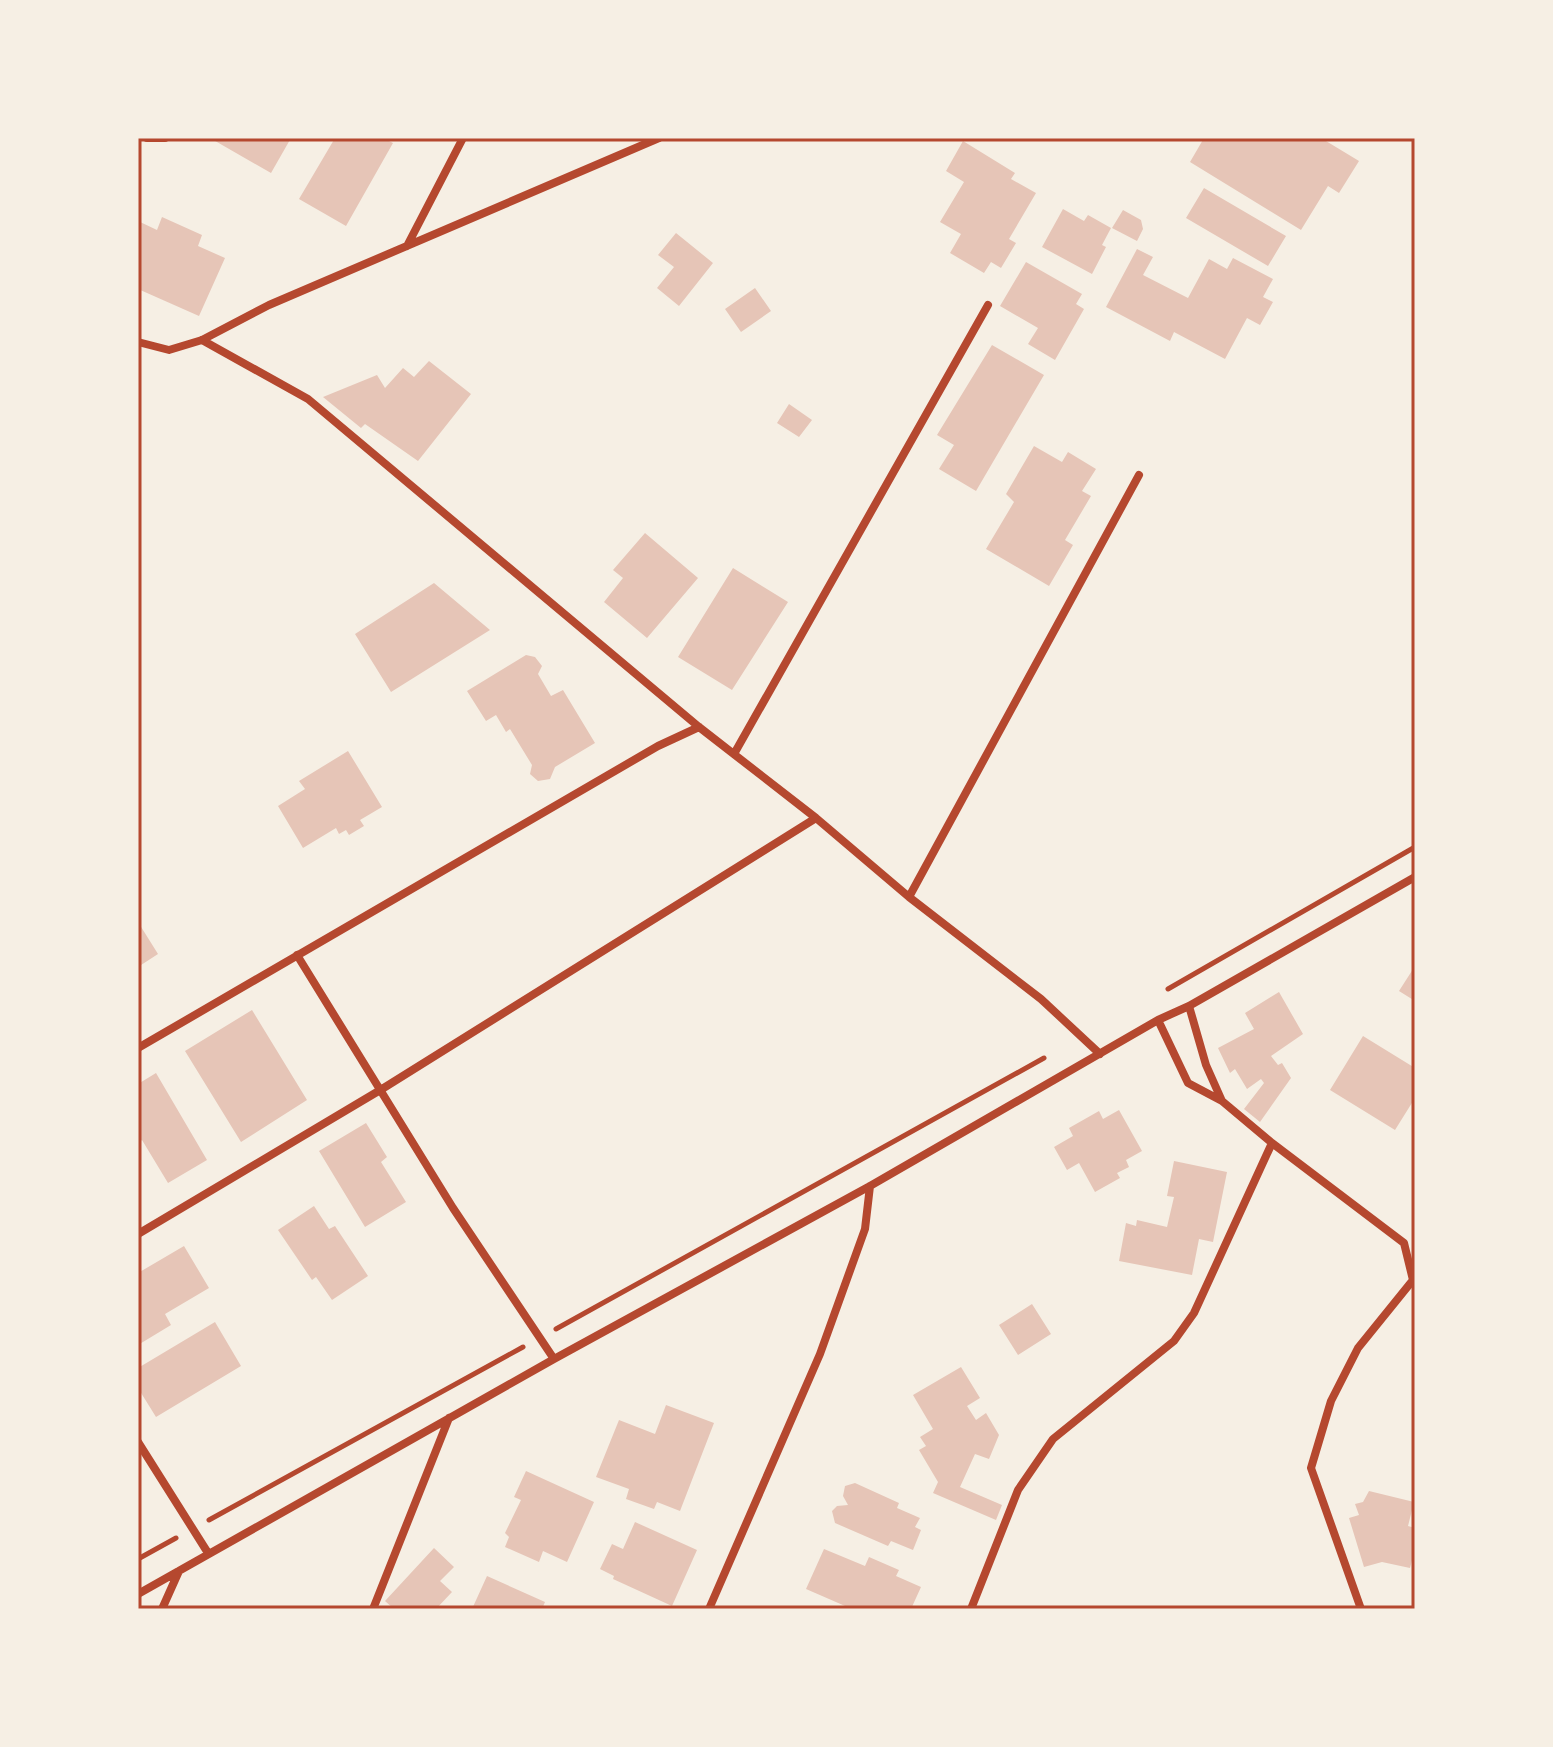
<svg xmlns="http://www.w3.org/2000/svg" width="1553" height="1747" font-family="Jost,sans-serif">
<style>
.building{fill:#e6c5b7}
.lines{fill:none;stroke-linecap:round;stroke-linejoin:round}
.path{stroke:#b5482f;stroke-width:5}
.minor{stroke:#b5482f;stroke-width:8}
.neatline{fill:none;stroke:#b5482f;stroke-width:3}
</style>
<rect width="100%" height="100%" fill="#f6efe4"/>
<!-- building -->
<path class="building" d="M210 138H291L271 173Z
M335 138H383L393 143 346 226 299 199Z
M1204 138H1321L1359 161 1339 193 1328 186 1301 230 1190 162Z
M963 141 1015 173 1011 179 1036 193 1009 239 1016 243 1001 268 991 262 984 273 950 253 961 234 940 222 964 182 946 171Z
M1204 188 1286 236 1268 266 1186 218Z
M1063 209 1084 221 1088 215 1111 228 1102 245 1106 247 1092 274 1042 247Z
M1123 210 1141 220 1143 229 1137 241 1112 228Z
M162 217 202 235 198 246 225 258 199 316 138 289V221L157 230Z
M676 233 713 263 679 306 657 288 674 267 658 255Z
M1137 249 1153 257 1143 275 1188 298 1209 259 1227 269 1233 258 1273 279 1263 297 1273 302 1260 325 1247 318 1225 359 1174 332 1170 341 1106 307Z
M1026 262 1082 294 1076 304 1084 309 1055 360 1028 344 1038 328 1000 306Z
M755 288 771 311 741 332 725 309Z
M992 345 1044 375 976 491 939 469 954 445 937 435Z
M429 361 471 394 418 461 365 424 361 428 323 397 377 375 385 388 403 368 414 377Z
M789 404 812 420 799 437 777 423Z
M1034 446 1062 462 1068 452 1096 469 1082 491 1091 496 1065 540 1073 545 1049 586 986 549 1014 502 1006 494Z
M645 533 698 578 647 638 604 602 623 578 613 570Z
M733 568 788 602 732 690 678 657Z
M434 583 490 630 391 692 355 634Z
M526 655 535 657 542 666 538 674 551 696 563 690 595 743 555 767 550 779 538 781 530 774 532 765 510 729 506 732 496 715 486 721 467 691Z
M348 751 382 807 360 820 364 826 349 835 346 830 339 834 336 828 303 848 278 806 305 789 299 781Z
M138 922 158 954 138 967Z
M1415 966V1001L1399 991Z
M1279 992 1303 1034 1271 1056 1278 1065 1282 1063 1291 1078 1260 1122 1244 1109 1264 1083 1261 1079 1247 1089 1235 1069 1230 1073 1218 1048 1254 1029 1245 1013Z
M252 1010 307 1100 241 1142 185 1051Z
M1363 1036 1415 1068V1078L1412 1084 1415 1086V1098L1395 1130 1330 1090Z
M156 1073 207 1160 168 1183 142 1140 138 1143V1084Z
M1119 1110 1142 1151 1126 1160 1129 1167 1117 1173 1120 1178 1095 1192 1079 1163 1067 1170 1054 1147 1073 1136 1069 1128 1099 1111 1103 1119Z
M366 1123 387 1157 381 1162 406 1202 365 1227 319 1151Z
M1174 1161 1227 1172 1213 1242 1199 1239 1192 1275 1119 1261 1126 1223 1136 1226 1137 1220 1167 1227 1174 1197 1167 1196Z
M314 1206 329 1229 335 1226 368 1276 332 1300 316 1277 312 1280 278 1230Z
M184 1246 209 1288 165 1314 171 1325 138 1345V1273Z
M1032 1304 1051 1334 1018 1355 999 1325Z
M215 1322 241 1366 156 1417 138 1388V1368Z
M961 1367 980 1398 967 1406 976 1420 986 1413 999 1435 989 1459 975 1454 960 1487 1002 1505 996 1520 933 1493 938 1482 919 1450 926 1446 920 1437 933 1429 913 1395Z
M666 1405 714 1423 680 1511 657 1502 654 1509 626 1499 629 1489 596 1477 619 1420 655 1434Z
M526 1471 594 1502 567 1562 543 1551 539 1562 505 1547 509 1537 505 1533 521 1500 514 1497Z
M855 1483 899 1503 897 1508 920 1518 915 1527 921 1530 913 1550 891 1541 888 1546 835 1523 832 1511 837 1506 848 1505 843 1496 845 1486Z
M1369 1491 1414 1502 1408 1526 1415 1528V1549L1410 1568 1382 1562 1364 1567 1349 1518 1359 1515 1355 1504 1363 1502Z
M635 1522 697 1550 672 1606 613 1579 614 1576 600 1569 612 1544 623 1549Z
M434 1548 454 1567 440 1581 452 1592 436 1609H394L385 1601Z
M824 1549 865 1566 869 1557 899 1570 896 1576 921 1587 911 1609H852L806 1589Z
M487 1576 545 1602 542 1609H472Z"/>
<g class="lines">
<!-- path -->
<path class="path" d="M1168 989 1415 847
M556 1329 1044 1058
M209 1520 523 1347
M138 1559 176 1538"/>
<!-- minor -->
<path class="minor" d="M147 138H165
M407 246 463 138
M202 340 308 399 699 727 816 818 909 897 1041 999 1100 1054
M138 342 169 350 202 340 269 305 659 138
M734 754 988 305
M909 897 1139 475
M297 955 453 1208 554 1359
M1189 1006 1206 1065 1222 1101 1272 1143 1404 1243 1413 1280 1358 1348 1331 1401 1311 1468 1361 1609
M1158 1020 1188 1083 1222 1101
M138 1048 658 746 699 727
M138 1234 382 1089 816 818
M138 1442 208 1553
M138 1594 554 1359 870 1186 1158 1020 1189 1006 1415 877
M162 1609 179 1571
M373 1609 449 1418
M709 1609 820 1354 865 1229 870 1186
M971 1609 1018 1490 1053 1439 1174 1341 1194 1313 1272 1143"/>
</g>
<!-- border -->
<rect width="1553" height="1747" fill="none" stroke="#f6efe4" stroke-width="280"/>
<rect x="140" y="140" width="1273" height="1467" class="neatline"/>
</svg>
